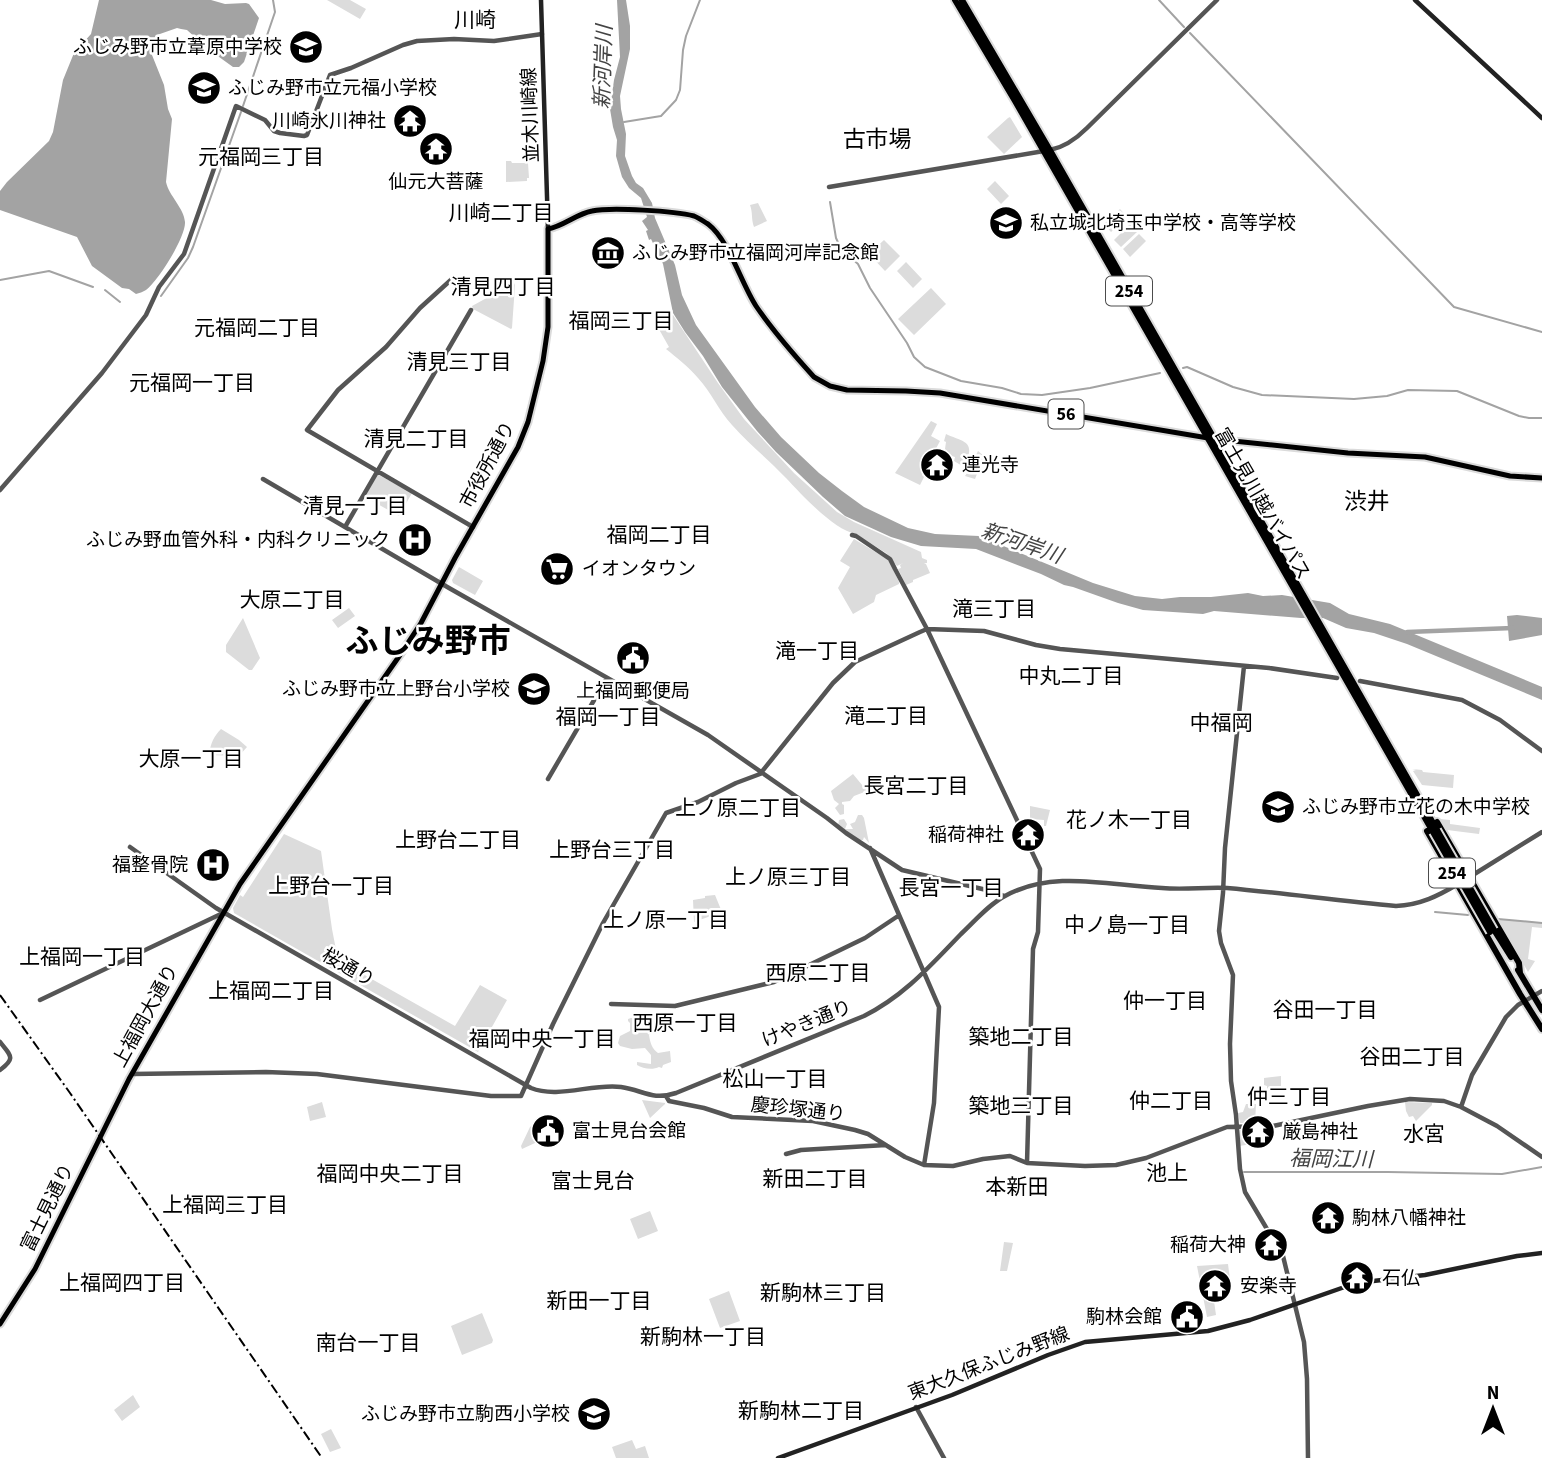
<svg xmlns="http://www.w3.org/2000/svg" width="1542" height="1458" font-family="'Source Sans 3','Noto Sans JP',sans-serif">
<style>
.green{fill:#dcdcdc}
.water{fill:#a3a3a3}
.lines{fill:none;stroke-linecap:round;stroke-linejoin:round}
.stream{stroke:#a3a3a3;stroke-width:2}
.canal{stroke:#a3a3a3;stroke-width:4.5}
.primary-casing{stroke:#dbdbdb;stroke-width:9}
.trunk-casing{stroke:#dbdbdb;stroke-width:10}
.tertiary{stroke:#555;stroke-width:4.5}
.secondary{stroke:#222;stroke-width:4.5}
.primary{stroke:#000;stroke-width:5}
.trunk{stroke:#000;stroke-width:6}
.rail{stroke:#000;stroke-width:2;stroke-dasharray:10 3.5 2 3.5;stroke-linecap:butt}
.trunk-bridge-casing{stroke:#dbdbdb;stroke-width:10;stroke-linecap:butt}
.trunk-bridge{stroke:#000;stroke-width:6}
.labels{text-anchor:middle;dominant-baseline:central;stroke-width:5;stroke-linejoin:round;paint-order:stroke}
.shield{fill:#fff;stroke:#4c4c4c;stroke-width:2}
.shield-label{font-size:18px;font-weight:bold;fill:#000}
.poi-label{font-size:19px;fill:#000;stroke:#fff;text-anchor:start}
.street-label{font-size:19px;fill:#000;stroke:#fff}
.neighbourhood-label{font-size:21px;fill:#000;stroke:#fff}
.water-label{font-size:21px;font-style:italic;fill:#444;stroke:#fff}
.quarter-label{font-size:23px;fill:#000;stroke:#fff}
.town-label{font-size:33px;font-weight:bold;fill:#000;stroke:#fff}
</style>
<rect width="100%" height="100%" fill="#fff"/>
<!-- green -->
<path class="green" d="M327 0H350L366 9 360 19Z
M1010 117 1022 137 1004 154 987 137 1008 118Z
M506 161H511L512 163H528L529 178H527V181L506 182Z
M995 181 1009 196 1001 204 987 189Z
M758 203 767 221 754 227C751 219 753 213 750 205Z
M1120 209 1127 217 1111 232 1104 224Z
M1130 224 1137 232 1121 247 1114 240Z
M1139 234 1146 241 1130 257 1123 249Z
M884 240 900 256 885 271 869 254Z
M906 262 922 279 913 288 897 271Z
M514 283 515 285 512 328 511 329 473 309 472 306Z
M931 288 946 304 914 335 898 319Z
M673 315 718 383 744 419 794 473 837 512 854 522 921 552 922 558 927 560V563H924L926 564 930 573 913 580V582L906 585 898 569 901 568 900 565 903 563 897 566 886 553 856 534C834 530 802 495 786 478 769 460 749 444 732 425 719 411 711 392 698 378 688 366 677 358 666 349L669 347 656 324Z
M931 421 937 424 931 436 940 441 922 475 924 477 920 485 895 473Z
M946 434C966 443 976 441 964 467L954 461 955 457 952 456 945 449 946 442 944 441Z
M978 451 984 456 975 479 965 476 967 473 972 469 971 465Z
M377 474 412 493 399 516 365 497Z
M854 539 889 560 899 582V584L876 595 874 602 853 614 838 588 850 567 840 561Z
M459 567 483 581 475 595 453 583 452 580Z
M349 608 355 616 338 628 332 620Z
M243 618 260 658 252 670H249L226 652V645Z
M221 729 239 740 247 747 239 756 210 755C209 746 214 736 221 729Z
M1412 769 1422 770 1423 772 1454 775 1453 788 1422 785 1413 771 1416 770Z
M853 774 867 791 854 796 850 801 842 802V804L844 805V814L840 815 835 808 839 804 834 800 831 791Z
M1030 806 1050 810 1046 826H1044V820L1030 819Z
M858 815H862L864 818 869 843 864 837 863 840H860L838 826 839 820 844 819 847 824 845 829H853L850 824 855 822Z
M1440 819 1450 820V824L1480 828 1479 834 1447 830Z
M284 834 321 851 332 929 338 960 455 1026 480 985 507 1000 478 1052 234 913 233 908 240 895 243 897Z
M715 895 722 912 694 922 693 900 705 898V896Z
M1498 919 1542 923V928L1532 927 1528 959 1535 961 1528 972Z
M631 1018 647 1020 651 1032 649 1035C650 1042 652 1049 658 1053L670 1051 671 1062 663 1065 662 1068 659 1067C653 1070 643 1069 637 1065V1062L651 1064V1055L645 1048 632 1049 620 1046 618 1043 620 1036 630 1031V1023L628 1021V1019Z
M1281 1076V1092H1275L1274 1088 1267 1089V1086L1264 1085V1078Z
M642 1100 665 1103V1104L650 1118Z
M322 1102 326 1117 310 1121 307 1107Z
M1405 1102 1432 1103V1105L1416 1121 1413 1116 1409 1117 1406 1111Z
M1246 1104H1256L1255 1124 1240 1123 1238 1113 1243 1112Z
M539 1120 548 1137 522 1149 521 1146 530 1127Z
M1242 1128 1260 1129V1137L1266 1145 1265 1147 1252 1144 1239 1146 1240 1130Z
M650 1211 658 1231 638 1239 630 1219Z
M1004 1242 1013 1243 1007 1271H1000Z
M1228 1264 1230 1280 1207 1283 1210 1301H1214L1216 1315 1207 1317 1197 1266Z
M729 1291 740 1321 720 1328 709 1299Z
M482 1313 493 1340 492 1343 462 1355 451 1326Z
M133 1395 140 1407 122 1421 114 1410Z
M331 1429 341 1448 330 1452 321 1434Z
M632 1440 636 1449 645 1446 649 1458H616L612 1447Z"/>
<!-- water -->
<path class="water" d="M99 0H211L225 4 246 3 249 4 259 18 244 62 239 67H233L208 49 187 30 181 29 177 28 157 35 148 45 164 85 168 109 172 119 166 182C169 196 184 208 185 222 186 237 158 281 146 290 143 292 139 293 136 294L129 289 122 288 92 266 77 237 0 210V191L7 182 49 141 53 132 63 80 74 53 91 34Z
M617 0H626L630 26V49L620 96 621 109 626 134 625 156 632 176 636 183 643 188 652 203 655 218 675 265 682 295 696 325 755 407 781 437 819 473 842 491 864 507 908 528 935 534 979 536 1093 583 1135 596 1162 599 1180 597H1211L1248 593 1263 596 1282 595 1330 603 1349 614 1390 624 1542 687V700L1407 644 1374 633 1346 628 1323 618H1301L1214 611 1203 614 1143 610 1118 603 1073 587 1064 585 1041 574 976 549 921 546 891 537 845 516 823 497 776 452 757 431 722 387 703 356 685 332 673 313 663 264 651 239 649 240 646 231 648 230 642 221 647 217 641 198 629 188 622 177 616 156 617 140 613 127 610 109 614 80 620 57Z
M1517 615 1542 618V635L1509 641 1507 616Z"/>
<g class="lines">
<!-- stream -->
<path class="stream" d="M1159 0 1184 27
M1190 33 1454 307 1542 332
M243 106 275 12 273 0
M624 122 661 116 676 100 680 90 683 50 686 36 700 0
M830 202 836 238 841 249 858 264 870 288 907 343 914 357 925 367 961 381 1002 388 1021 394 1042 395 1090 388 1160 373
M0 280 49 271 93 287
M105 290 120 302
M161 296 188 258 193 247 241 112
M1183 368 1187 367 1233 387 1262 395 1354 399 1387 396 1408 390 1457 391 1519 416 1529 418H1542
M1435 912 1468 915
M1498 919 1542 923
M1244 1172H1388L1502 1174 1542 1167"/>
<!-- canal -->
<path class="canal" d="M1407 632 1513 628"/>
<!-- primary casing -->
<g class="primary-casing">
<path id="primary" d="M0 1324 35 1269 129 1079 240 884 400 655 421 623 455 558 518 447 528 422 543 361 548 327V229C564 226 576 214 592 211 611 207 675 211 694 216 699 218 703 221 708 224 729 240 741 283 756 306 773 331 794 355 814 377L830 386 847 390 906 391 940 393 1214 439 1348 453 1425 457 1510 476 1542 478"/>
</g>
<!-- trunk casing -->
<g class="trunk-casing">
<path id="trunk" d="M955 0 1015 101 1433 832
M962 0 1051 152 1437 830
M1437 822 1519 963 1520 973
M1427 831 1520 994 1542 1029
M1494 930 1511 957
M1518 970 1542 1010"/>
</g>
<!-- tertiary -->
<path class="tertiary" d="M829 187 1050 150C1065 147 1076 139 1087 128L1217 0
M453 278 420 308 386 347 338 390 307 430 473 527
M263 479 449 588 708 735 827 818 846 833 902 870 995 892 1004 896
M0 490 102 373 146 315 159 287 184 254 236 106 265 120 274 131 280 133 304 136 307 135 330 75 351 68 403 45 417 41 454 39 494 41 542 34
M345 527 471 310
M852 535 856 536 890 559 895 569 927 629 1040 869 1038 932 1033 949 1027 1163
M1244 666 1225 848 1223 893 1219 931 1221 943 1233 975 1230 1044 1231 1081 1236 1115 1240 1169 1245 1192 1283 1256 1304 1342 1307 1379 1308 1458
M1360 681 1462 700 1500 720 1542 751
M548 779 607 678
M130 847 216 908 531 1088C558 1099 593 1083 621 1087 643 1090 652 1101 676 1093L864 1016C904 996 930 966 961 934 975 921 988 905 1005 896 1054 869 1110 886 1162 888 1184 890 1205 887 1227 888 1283 893 1340 901 1396 906 1420 905 1438 896 1458 884
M870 848 939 1007 934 1103 924 1165
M1468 878 1542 832
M40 1000 223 913
M611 1004 675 1006 774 982 865 938 898 916
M0 1042C11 1056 16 1058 0 1070
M132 1074 266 1072 317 1074 491 1096H521L553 1024 603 923 666 813 698 802 736 783 760 774 833 683 855 662 920 632 927 629 984 631 1036 645 1060 649 1269 668 1337 678
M666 1096 669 1101 704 1108 732 1117 813 1121 855 1130 868 1134 905 1157 924 1165 953 1166 983 1159 1010 1156 1027 1163 1085 1166 1116 1165 1146 1158 1227 1127 1273 1126 1368 1106 1410 1099 1444 1101 1461 1107 1497 1126 1542 1157
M1461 1107 1472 1075 1506 1017 1518 1005 1542 991
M786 1154 801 1150 886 1145
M916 1407 944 1458"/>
<!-- secondary -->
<path class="secondary" d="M541 0 548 229
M1415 0 1542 118
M778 1458 952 1395 1048 1355 1085 1342 1208 1331 1250 1320 1356 1283 1425 1275 1517 1256 1542 1253"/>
<!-- primary -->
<use href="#primary" class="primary"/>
<!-- trunk -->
<use href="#trunk" class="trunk"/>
<!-- rail -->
<path class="rail" d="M0 995 70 1093 322 1458"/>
<!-- trunk-bridge casing -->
<g class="trunk-bridge-casing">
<path id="trunk-bridge" d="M1437 830 1494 930
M1433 832 1490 932"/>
</g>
<!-- trunk-bridge -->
<use href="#trunk-bridge" class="trunk-bridge"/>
</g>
<!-- icons -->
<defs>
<g id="school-disc" transform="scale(1.75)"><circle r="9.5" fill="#000" stroke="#fff"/><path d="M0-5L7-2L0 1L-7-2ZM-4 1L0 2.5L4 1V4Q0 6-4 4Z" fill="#fff"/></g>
<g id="temple-disc" transform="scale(1.75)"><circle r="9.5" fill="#000" stroke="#fff"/><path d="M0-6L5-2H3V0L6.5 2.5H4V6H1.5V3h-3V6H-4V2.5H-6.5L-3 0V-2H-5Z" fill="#fff"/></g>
<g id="museum-disc" transform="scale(1.75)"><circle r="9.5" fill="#000" stroke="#fff"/><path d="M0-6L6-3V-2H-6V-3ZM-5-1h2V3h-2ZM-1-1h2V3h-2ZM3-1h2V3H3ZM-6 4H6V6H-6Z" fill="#fff"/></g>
<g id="hospital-disc" transform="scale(1.75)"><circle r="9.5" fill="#000" stroke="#fff"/><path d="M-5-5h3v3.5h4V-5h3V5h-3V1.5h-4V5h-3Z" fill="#fff"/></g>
<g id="supermarket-disc" transform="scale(1.75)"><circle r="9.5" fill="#000" stroke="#fff"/><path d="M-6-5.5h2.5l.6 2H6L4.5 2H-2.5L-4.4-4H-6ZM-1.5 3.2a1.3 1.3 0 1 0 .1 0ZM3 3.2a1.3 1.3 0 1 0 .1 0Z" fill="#fff"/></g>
<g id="civic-disc" transform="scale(1.75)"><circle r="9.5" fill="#000" stroke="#fff"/><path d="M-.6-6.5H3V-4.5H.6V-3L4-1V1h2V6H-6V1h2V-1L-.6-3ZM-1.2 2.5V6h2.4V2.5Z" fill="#fff"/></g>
</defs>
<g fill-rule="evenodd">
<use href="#school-disc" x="306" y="47"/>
<use href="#school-disc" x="204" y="88"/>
<use href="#temple-disc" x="410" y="121"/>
<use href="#temple-disc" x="436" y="149"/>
<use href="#school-disc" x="1006" y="223"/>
<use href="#museum-disc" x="608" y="253"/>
<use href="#temple-disc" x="937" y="465"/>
<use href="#hospital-disc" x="415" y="540"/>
<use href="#supermarket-disc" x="557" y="569"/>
<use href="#civic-disc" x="633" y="658"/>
<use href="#school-disc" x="534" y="689"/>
<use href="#school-disc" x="1278" y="807"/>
<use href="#temple-disc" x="1028" y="835"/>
<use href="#hospital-disc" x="213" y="865"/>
<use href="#civic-disc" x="548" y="1131"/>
<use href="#temple-disc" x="1258" y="1132"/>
<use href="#temple-disc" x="1328" y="1218"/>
<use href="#temple-disc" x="1271" y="1245"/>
<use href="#temple-disc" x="1357" y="1278"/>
<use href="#temple-disc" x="1215" y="1286"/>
<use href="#civic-disc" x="1187" y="1317"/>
<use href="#school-disc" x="594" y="1414"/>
</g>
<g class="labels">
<!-- shield labels -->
<g class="shield">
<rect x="1106" y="276.5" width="46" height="29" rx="5"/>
<rect x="1048.5" y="399.5" width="35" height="29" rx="5"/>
<rect x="1429" y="858.5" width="46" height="29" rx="5"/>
</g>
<g class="shield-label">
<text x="1129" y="291">254</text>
<text x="1066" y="414">56</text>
<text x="1452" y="873">254</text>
</g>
<!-- poi labels -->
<g class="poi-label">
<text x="282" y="47" text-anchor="end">ふじみ野市立葦原中学校</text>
<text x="228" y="88">ふじみ野市立元福小学校</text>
<text x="386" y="121" text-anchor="end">川崎氷川神社</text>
<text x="436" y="182" text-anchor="middle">仙元大菩薩</text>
<text x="1030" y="223">私立城北埼玉中学校・高等学校</text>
<text x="632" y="253">ふじみ野市立福岡河岸記念館</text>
<text x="962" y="465">連光寺</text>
<text x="390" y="540" text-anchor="end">ふじみ野血管外科・内科クリニック</text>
<text x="582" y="569">イオンタウン</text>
<text x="510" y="689" text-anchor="end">ふじみ野市立上野台小学校</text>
<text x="633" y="691" text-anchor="middle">上福岡郵便局</text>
<text x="1302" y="807">ふじみ野市立花の木中学校</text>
<text x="1004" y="835" text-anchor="end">稲荷神社</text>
<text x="188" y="865" text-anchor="end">福整骨院</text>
<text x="572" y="1131">富士見台会館</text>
<text x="1282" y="1132">厳島神社</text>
<text x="1352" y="1218">駒林八幡神社</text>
<text x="1246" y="1245" text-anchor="end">稲荷大神</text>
<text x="1382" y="1278">石仏</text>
<text x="1240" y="1286">安楽寺</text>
<text x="1162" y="1317" text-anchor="end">駒林会館</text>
<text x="570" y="1414" text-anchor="end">ふじみ野市立駒西小学校</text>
</g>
<!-- street labels -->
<g class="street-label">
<text transform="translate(531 115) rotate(-92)">並木川崎線</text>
<text transform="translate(488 465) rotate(-62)">市役所通り</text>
<text transform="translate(1262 504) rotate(60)">富士見川越バイパス</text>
<text transform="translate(348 968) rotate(30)">桜通り</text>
<text transform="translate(146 1016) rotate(-61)">上福岡大通り</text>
<text transform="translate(807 1024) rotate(-22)">けやき通り</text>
<text transform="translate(798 1110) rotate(6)">慶珍塚通り</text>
<text transform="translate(48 1208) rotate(-64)">富士見通り</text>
<text transform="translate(989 1364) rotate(-21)">東大久保ふじみ野線</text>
</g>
<!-- neighbourhood labels -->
<g class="neighbourhood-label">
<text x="475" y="20">川崎</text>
<text x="261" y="157">元福岡三丁目</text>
<text x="501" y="213">川崎二丁目</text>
<text x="503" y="287">清見四丁目</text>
<text x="621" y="321">福岡三丁目</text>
<text x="257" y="328">元福岡二丁目</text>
<text x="459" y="362">清見三丁目</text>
<text x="192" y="383">元福岡一丁目</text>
<text x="416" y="439">清見二丁目</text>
<text x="355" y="506">清見一丁目</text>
<text x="659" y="535">福岡二丁目</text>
<text x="292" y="600">大原二丁目</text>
<text x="994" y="609">滝三丁目</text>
<text x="817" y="651">滝一丁目</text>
<text x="1071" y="676">中丸二丁目</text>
<text x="886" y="716">滝二丁目</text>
<text x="608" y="717">福岡一丁目</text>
<text x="1221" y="723">中福岡</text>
<text x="191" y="759">大原一丁目</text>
<text x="916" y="786">長宮二丁目</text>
<text x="738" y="808">上ノ原二丁目</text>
<text x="1129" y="820">花ノ木一丁目</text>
<text x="458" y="840">上野台二丁目</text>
<text x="612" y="850">上野台三丁目</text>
<text x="788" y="877">上ノ原三丁目</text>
<text x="331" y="886">上野台一丁目</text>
<text x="951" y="888">長宮一丁目</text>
<text x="666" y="920">上ノ原一丁目</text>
<text x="1127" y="925">中ノ島一丁目</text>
<text x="82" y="957">上福岡一丁目</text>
<text x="818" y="973">西原二丁目</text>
<text x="271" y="991">上福岡二丁目</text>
<text x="1165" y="1001">仲一丁目</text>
<text x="1325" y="1010">谷田一丁目</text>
<text x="685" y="1023">西原一丁目</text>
<text x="1021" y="1037">築地二丁目</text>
<text x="542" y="1039">福岡中央一丁目</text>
<text x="1412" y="1057">谷田二丁目</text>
<text x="775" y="1079">松山一丁目</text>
<text x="1289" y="1097">仲三丁目</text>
<text x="1171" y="1101">仲二丁目</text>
<text x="1021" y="1106">築地三丁目</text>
<text x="1424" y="1134">水宮</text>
<text x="1167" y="1173">池上</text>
<text x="390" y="1174">福岡中央二丁目</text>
<text x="815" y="1179">新田二丁目</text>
<text x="593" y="1181">富士見台</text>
<text x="1017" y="1187">本新田</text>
<text x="225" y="1205">上福岡三丁目</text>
<text x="122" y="1283">上福岡四丁目</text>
<text x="823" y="1293">新駒林三丁目</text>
<text x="599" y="1301">新田一丁目</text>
<text x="703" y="1337">新駒林一丁目</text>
<text x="368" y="1343">南台一丁目</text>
<text x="801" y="1411">新駒林二丁目</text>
</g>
<!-- water labels -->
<g class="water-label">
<text transform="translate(603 67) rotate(-88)">新河岸川</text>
<text transform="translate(1022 543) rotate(19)">新河岸川</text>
<text transform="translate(1331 1159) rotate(1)">福岡江川</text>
</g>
<!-- quarter labels -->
<g class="quarter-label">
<text x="877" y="139">古市場</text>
<text x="1367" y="501">渋井</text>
</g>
<!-- town labels -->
<g class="town-label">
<text x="428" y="641">ふじみ野市</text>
</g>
</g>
<!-- north arrow -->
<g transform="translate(1493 1409)" stroke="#ffffff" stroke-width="5" paint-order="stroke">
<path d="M0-5L12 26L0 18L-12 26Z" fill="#000000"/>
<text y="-10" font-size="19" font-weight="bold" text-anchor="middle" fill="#000000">N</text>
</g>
</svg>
